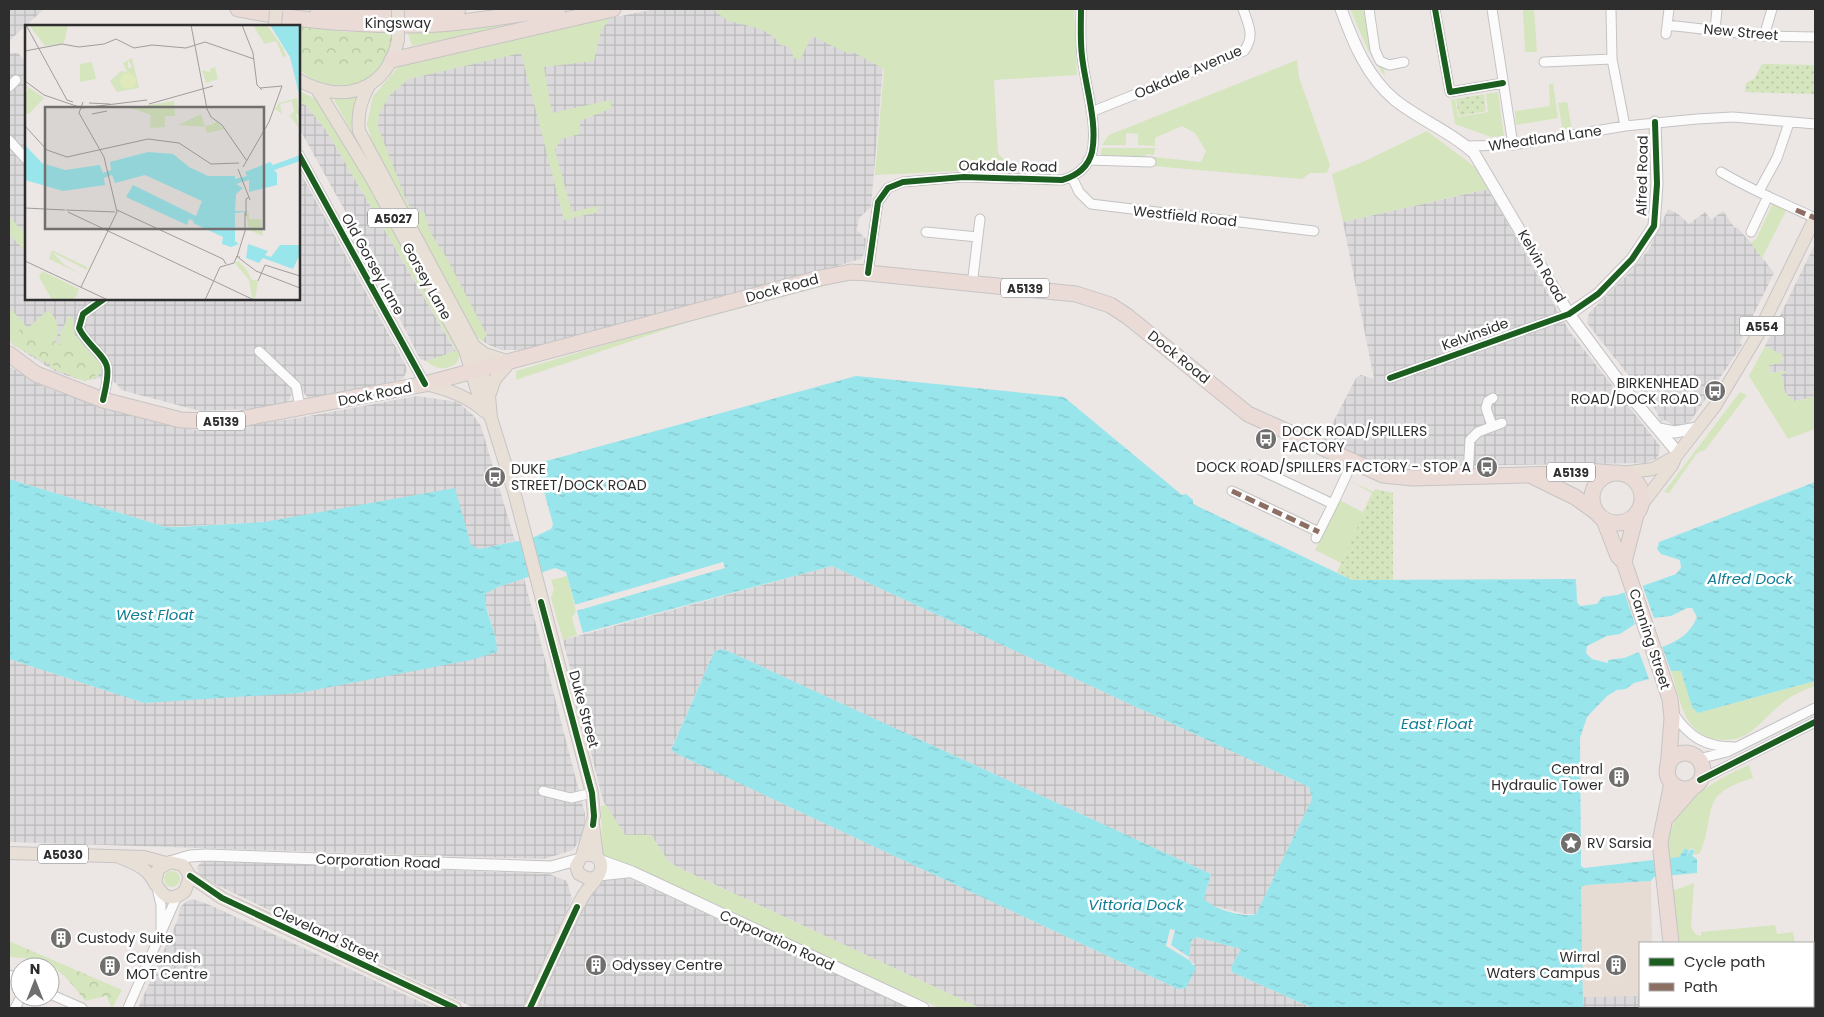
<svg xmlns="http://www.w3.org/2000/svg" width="1824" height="1017" font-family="Poppins,sans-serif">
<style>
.industrial{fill:url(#industrial-grid)}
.education{fill:#e6dcd3}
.grass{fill:#d5e5be}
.forest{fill:url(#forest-crowns)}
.park{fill:url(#park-dots)}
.water{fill:url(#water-ripples)}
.pier{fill:#ece7e4}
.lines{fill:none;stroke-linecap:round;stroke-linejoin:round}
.street-casing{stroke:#c4c3c3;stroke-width:11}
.secondary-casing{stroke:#c4c3c3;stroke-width:13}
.primary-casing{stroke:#c6c4c4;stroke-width:14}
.highway-casing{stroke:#c6c4c4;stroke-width:17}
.street{stroke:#fcfbfb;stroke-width:9}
.secondary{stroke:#fcfbfb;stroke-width:11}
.primary{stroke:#e8e0d6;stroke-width:12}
.highway{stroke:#eadbd6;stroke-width:15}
.primary-bridge-casing{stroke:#c6c4c4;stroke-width:14;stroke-linecap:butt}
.primary-bridge{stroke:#e8e0d6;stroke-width:12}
.quiet{stroke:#8d6e63;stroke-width:5;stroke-dasharray:10 5;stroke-linecap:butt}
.cycleway-casing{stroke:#fff;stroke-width:9}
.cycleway{stroke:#1b5e20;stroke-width:6}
.labels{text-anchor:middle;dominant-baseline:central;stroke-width:5;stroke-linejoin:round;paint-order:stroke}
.shield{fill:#fff;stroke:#6d6d6d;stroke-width:1}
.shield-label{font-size:12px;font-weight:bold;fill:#2e2e2e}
.street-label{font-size:14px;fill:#2e2e2e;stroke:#fff}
.poi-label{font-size:14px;fill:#2e2e2e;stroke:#fff;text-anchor:start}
.water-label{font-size:15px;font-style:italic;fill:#0f7d93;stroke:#fff}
.inset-road{fill:none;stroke:#a09d9b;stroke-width:1}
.view{fill:#706f6e;fill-opacity:0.15;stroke:#706f6e;stroke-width:2.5}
.inset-edge{fill:none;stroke:#2e2e2e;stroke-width:2.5}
</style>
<defs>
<pattern id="industrial-grid" width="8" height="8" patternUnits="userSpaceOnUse" patternTransform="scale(1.25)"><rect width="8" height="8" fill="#dbd9db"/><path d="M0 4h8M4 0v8" fill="none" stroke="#bcbbbc"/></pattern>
<pattern id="forest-crowns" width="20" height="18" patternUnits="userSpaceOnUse" patternTransform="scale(1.25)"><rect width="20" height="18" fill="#d5e5be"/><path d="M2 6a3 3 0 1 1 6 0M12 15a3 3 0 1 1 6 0" fill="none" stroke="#b7c5a4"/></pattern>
<pattern id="park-dots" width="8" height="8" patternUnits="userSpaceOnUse" patternTransform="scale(1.25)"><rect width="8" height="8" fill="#d5e5be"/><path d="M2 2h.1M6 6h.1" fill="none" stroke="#b7c5a4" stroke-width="1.8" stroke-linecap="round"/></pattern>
<pattern id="water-ripples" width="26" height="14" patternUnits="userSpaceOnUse" patternTransform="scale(1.25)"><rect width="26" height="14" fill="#99e5ec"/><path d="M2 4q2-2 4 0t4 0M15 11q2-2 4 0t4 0" fill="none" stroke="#84c5cb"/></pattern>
</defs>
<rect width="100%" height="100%" fill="#ece7e4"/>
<!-- industrial -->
<path class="industrial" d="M9 9H44L9 41Z
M655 9H888L871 207 859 218 857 230 866 239 864 254 861 259 710 302 580 334 526 350H501L487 344 477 337 384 166 367 124 373 97 403 61Z
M9 53H18L26 62V299H299V170L405 364 407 370 403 379 309 399 303 392 292 393 288 402 251 409 200 411 121 390 116 383 98 378 84 381 56 372 12 344 9 340Z
M299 102 306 105 326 130 456 352 426 361 420 359 371 261 373 255 367 246 364 245 299 128Z
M1488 189 1570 332 1660 446 1658 458 1645 463 1383 467 1324 440 1356 378 1361 375 1374 379 1343 222Z
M1668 209 1678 214 1689 224 1705 212 1711 220 1723 211 1735 228 1737 227 1751 243 1774 273 1740 342 1742 345 1688 425 1686 423 1675 426 1664 420 1661 423 1656 410 1587 323 1589 313 1630 272 1649 249Z
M1815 244V397L1794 401 1785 393 1781 373 1786 371 1770 373 1769 365 1781 363 1783 358 1765 346Z
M9 366 36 383 55 391 158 423 201 431 298 418 417 396 458 402 473 415 481 426 515 541 479 549 471 546 264 522 166 527 9 479Z
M832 566 1309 787 1312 799 1256 914H1245L1211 905 1204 899 1211 874 728 651 720 649 714 652 671 749 679 755 1178 989 1195 964 1189 960 1191 941 1196 937 1241 949 1231 967 1232 972 1312 1008H980L679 868 668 861 651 835H625L603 801 563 640Z
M524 578 585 814 584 833 573 850 544 859 9 842V659L144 703 497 642 485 602V594L498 587Z
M203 860 549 874 567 881 572 899 523 1008H474L200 877 197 867Z
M626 877 912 1008H537L589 892 606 878Z
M193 899 210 905 434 1008H138L178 919 180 907 187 901Z
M1640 995V1006H1652V1008H1583L1582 997Z"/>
<!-- education -->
<path class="education" d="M1651 881 1652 943H1640V996L1582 997 1581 887 1587 885Z"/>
<!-- grass -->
<path class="grass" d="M712 9H1074L1077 75 994 80 998 153 1004 160 1003 166 997 169 875 175 884 69 851 51 849 54 812 36 800 60 794 58 789 47 780 45C770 27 746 26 729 21 724 19 717 12 712 9Z
M1350 9H1363L1371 48 1384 70 1385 77 1367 48Z
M1523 9H1534L1537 52H1525Z
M611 17 601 31 594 61 544 67 552 113 610 100 612 108 580 121V134L561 139 555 150 572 212 597 206 598 212 564 220 521 53 409 79 390 95 379 114 378 127 407 202 415 214 424 211 430 232 445 255 487 335 482 341 477 337 373 145 367 124 373 97 403 61Z
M528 23 412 46 408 33Z
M284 24 346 32H395C391 42 389 60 382 68 362 91 318 92 299 68V26H284Z
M1297 60 1299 77 1330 165 1327 173H1310L1302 179 1153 166 1154 157 1201 162 1206 151 1195 133 1182 126 1155 138V146L1138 145V134L1126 133V145H1102L1109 135Z
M1553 83 1558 118 1516 125 1515 111 1550 106 1549 84Z
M299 91 316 99 329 116 409 256 461 352 456 364C444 370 437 370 426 361L456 351 326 130 306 105 299 102Z
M1498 92 1504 136 1491 137 1455 124 1451 100 1455 99 1458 117 1488 112 1486 94Z
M362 93 355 138 333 98Z
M1567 102 1572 130 1563 132 1558 103Z
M1427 131 1475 167 1488 189 1343 222 1332 174 1365 161Z
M1102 148H1155L1154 155 1146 154 1145 158 1104 157 1101 155Z
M1773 203 1787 209 1762 258 1751 243 1756 239Z
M9 216 26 235V252L9 234Z
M839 280V282L685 323 516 380V371L685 321Z
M9 307 28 328 48 310C67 328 55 343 44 362L9 340Z
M69 315 73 320 75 335 102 366 98 377 84 381 49 367 59 349 61 332Z
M1765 346 1783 355 1781 363 1769 365 1770 373 1786 371V373L1781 374 1785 393 1794 401 1815 397V429L1788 439 1749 376Z
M1740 392 1747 395 1705 450 1697 453 1669 493 1664 492Z
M1348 480 1374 492 1341 563 1315 550 1339 500 1363 512 1372 493Z
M567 576 576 611 572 618 577 635 563 640 551 598 554 589 551 580Z
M1671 671H1681L1698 713 1815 681V686C1804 690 1794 694 1785 701 1759 720 1751 745 1714 739 1703 737 1696 731 1689 722 1680 708 1677 688 1671 671Z
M1749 765 1753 778C1697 795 1718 810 1700 853L1696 855 1694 854 1695 850 1691 848 1689 851 1685 848 1679 857 1669 858C1661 810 1711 781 1749 765Z
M606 805 625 835H651L668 861 679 868 980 1008H939L640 869 607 857 602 853 601 806Z
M164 879a8 8 0 1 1 16 0a8 8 0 1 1-16 0Z
M1694 883 1691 926 1695 934 1701 936V932L1775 925 1777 934 1793 932 1795 943H1679L1672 891Z
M1686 1006H1802V1008H1686Z"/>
<!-- forest -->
<path class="forest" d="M284 24 346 32H395L392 49 378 60 362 65 354 61 345 65 308 64 299 52V26H284Z
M28 328 77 353 98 373 90 380 86 367 73 373C51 366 32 356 12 344L20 329Z
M9 941 122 990 112 1008 106 996 85 1001C60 968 51 959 9 957Z"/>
<!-- park -->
<path class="park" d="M1762 64 1815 65V94L1745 92 1746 83 1754 79Z
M1484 94 1486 111 1459 116 1456 99Z
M1375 489 1393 493V580H1352L1337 572Z"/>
<!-- water -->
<path class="water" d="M856 376 1064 397 1182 495 1186 494 1193 500V504L1352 580 1576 579 1577 602 1580 606 1597 604 1602 597 1617 595 1676 574 1681 568 1680 560 1661 554 1657 549 1659 542 1815 482V681L1698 713 1692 707 1681 671H1671L1662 647C1678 641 1690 634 1697 617L1692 608H1687L1671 616 1653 618 1635 624 1620 634 1607 636 1587 646 1586 653 1592 659 1608 663V660L1624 658 1639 652 1649 679 1634 683 1626 689 1617 690 1607 696 1587 717 1580 738 1581 866 1584 868 1679 857 1685 848 1689 851 1686 857 1691 849 1695 851 1692 856 1697 859V873L1654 877 1651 881 1587 885 1581 887 1583 1008H1312L1232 972 1231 967 1241 949 1196 937 1191 941 1189 960 1196 968 1186 988 1178 989 679 755 671 750 714 652 720 649 728 651 1211 874 1204 899C1214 909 1243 918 1256 914L1312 799 1309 787 832 566 583 633 566 572 555 568 498 587 485 594C484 614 498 632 497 652L471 660 299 693 144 703 9 659V479L166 527H177L264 522 455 488 471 545 479 549 532 538 551 529 553 524 537 466 539 463Z"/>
<!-- pier -->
<path class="pier" d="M723 562 725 568 576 611 574 605Z
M1642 584 1654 618 1635 624 1624 591Z
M1170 929 1175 930 1171 945 1189 957V960L1166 946Z"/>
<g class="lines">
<!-- street casing -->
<g class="street-casing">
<path id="street" d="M1369 9 1375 50 1380 61 1389 65 1404 62
M1435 9 1450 92 1503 83
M1492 9 1513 145
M1611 9 1612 59 1625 126
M1667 25 1764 36 1815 37
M1715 30 1717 9
M1666 34 1669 9
M1764 36 1772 9
M1544 62 1612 59
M9 87 16 80
M1091 112 1244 51C1255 36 1249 26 1243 9
M9 140 26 159
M1467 146 1513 145 1625 126 1697 119 1733 117 1815 124
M299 155 425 384
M1088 160 1151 162
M1721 172C1751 190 1783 203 1815 218
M1072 177 1079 192 1091 204 1314 231
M1759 191 1777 158 1789 123
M926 232 978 237
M1751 232 1768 196
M868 273 878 202 888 188 903 182 964 177 1062 180C1076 176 1088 168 1092 152 1098 123 1085 85 1082 56 1080 40 1081 24 1081 9
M972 285 980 219
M259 351 296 386 300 407
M1390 378 1569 314
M103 400C105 390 109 377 107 367 105 355 86 344 79 328L83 314 104 299
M1492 426 1486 408 1488 401 1493 398
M1250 465 1333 504 1316 538
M1468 476 1470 440 1478 432 1502 423
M1232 491 1319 532
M1333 504 1352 463
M1673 713C1689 737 1705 747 1734 747
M1698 759 1727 752 1815 708
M1700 780 1815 722
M543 791 571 798 592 793
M157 888 161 905V929
M9 975 20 980
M50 994 82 1008
M15 1008 21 997
M128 1008 177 896"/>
</g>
<!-- secondary casing -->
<g class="secondary-casing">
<path id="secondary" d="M1341 9C1353 42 1367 77 1395 100 1420 120 1450 131 1474 153L1569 314 1627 392 1678 453
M1569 314 1598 294 1632 259 1654 226 1657 184 1655 122
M1659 429 1675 432 1697 428
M599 860 632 872 923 1008
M170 862 190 856 206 855 551 867 580 859
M598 875 627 872"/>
</g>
<!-- primary casing -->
<g class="primary-casing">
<path id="primary" d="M299 80C341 105 387 92 398 40
M370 84C361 100 357 113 359 131L474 346 489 396 491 418 515 495 592 793 594 816 582 856
M317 89 371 177 465 350 479 397 489 415
M474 346 485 354 510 362 495 379 489 396
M425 384C447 389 468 396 484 411
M1622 473 1653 469 1676 456 1715 406 1757 336 1815 218
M1642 504 1672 465 1675 458
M593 825 597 857
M9 853 144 857 166 863
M116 856C127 860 136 863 145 870 158 881 162 910 185 891L190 876 183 865 170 862 158 869 155 884
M190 876 222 898 455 1008
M530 1008C548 970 563 929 585 893 590 886 601 876 601 867 602 856 590 853 582 856L576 866 579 874 589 879 596 877"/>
</g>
<!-- highway casing -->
<g class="highway-casing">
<path id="highway" d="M238 9C294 20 352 25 409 25 459 25 509 15 558 9
M318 9 393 12 458 9
M392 60 613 9
M9 354 36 374 103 400 181 420 208 421 235 420 425 384 820 278 851 272 868 273 1076 294 1110 305 1127 316 1248 414 1383 475 1413 478 1559 474 1586 471 1613 473
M1592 498a25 25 0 1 1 50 0a25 25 0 1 1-50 0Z
M1534 477 1575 497 1596 512
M1604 520 1618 556 1624 562 1670 699 1672 718 1668 769
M1624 562 1636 515
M1667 771a18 18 0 1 1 36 0a18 18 0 1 1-36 0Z
M1666 818 1693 787
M1671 943 1660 842 1672 783
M1663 1008V1006"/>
</g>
<!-- street -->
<use href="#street" class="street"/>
<!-- secondary -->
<use href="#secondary" class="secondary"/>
<!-- primary -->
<use href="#primary" class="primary"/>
<!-- highway -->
<use href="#highway" class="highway"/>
<!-- primary-bridge casing -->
<g class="primary-bridge-casing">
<path id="primary-bridge" d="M275 26 276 11
M398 40V9"/>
</g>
<!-- primary-bridge -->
<use href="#primary-bridge" class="primary-bridge"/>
<!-- quiet -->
<path class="quiet" d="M1796 210 1815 218
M1232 491 1319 532"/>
<!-- cycleway casing -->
<g class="cycleway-casing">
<path id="cycleway" d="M1435 9 1450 92 1503 83
M299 155 425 384
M868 273 878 202 888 188 903 182 964 177 1062 180C1076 176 1088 168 1092 152 1098 123 1085 85 1082 56 1080 40 1081 24 1081 9
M1390 378 1569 314 1598 294 1632 259 1654 226 1657 184 1655 122
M103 400C105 390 109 377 107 367 105 355 86 344 79 328L83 314 104 299
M541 602 592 793 594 816 593 825
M1700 780 1815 722
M190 876 222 898 455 1008
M530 1008 577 907"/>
</g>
<!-- cycleway -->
<use href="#cycleway" class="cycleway"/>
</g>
<!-- icons -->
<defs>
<g id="bus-disc" transform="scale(1.125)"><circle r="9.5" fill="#706f6e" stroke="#fff"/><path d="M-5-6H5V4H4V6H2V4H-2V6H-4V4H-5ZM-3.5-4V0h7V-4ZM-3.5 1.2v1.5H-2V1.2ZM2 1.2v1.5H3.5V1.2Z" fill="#fff"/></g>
<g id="building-disc" transform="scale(1.125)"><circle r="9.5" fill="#706f6e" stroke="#fff"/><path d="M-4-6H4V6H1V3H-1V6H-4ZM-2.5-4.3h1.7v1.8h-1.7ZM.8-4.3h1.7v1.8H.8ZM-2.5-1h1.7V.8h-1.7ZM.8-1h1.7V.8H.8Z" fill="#fff"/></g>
<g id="sight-disc" transform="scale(1.125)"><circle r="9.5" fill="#706f6e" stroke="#fff"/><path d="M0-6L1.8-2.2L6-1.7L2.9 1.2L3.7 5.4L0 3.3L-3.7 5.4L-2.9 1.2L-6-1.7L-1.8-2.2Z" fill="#fff"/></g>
</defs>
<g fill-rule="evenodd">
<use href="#bus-disc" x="1715" y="391"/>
<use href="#bus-disc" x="1266" y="439"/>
<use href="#bus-disc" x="1487" y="467"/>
<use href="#bus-disc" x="495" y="477"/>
<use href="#building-disc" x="1619" y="777"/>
<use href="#sight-disc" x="1571" y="843"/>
<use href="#building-disc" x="61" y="938"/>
<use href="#building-disc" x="596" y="965"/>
<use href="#building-disc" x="1616" y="965"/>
<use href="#building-disc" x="110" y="966"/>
</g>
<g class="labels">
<!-- shield labels -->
<g class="shield">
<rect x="368" y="208.5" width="50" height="19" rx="4"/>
<rect x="1001" y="278.5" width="48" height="19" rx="4"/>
<rect x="1739.5" y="316.5" width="45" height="19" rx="4"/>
<rect x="197" y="411.5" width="48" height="19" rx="4"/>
<rect x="1547" y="462.5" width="48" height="19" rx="4"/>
<rect x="38" y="844.5" width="50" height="19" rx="4"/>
</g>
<g class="shield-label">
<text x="393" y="218">A5027</text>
<text x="1025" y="288">A5139</text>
<text x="1762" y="326">A554</text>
<text x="221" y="421">A5139</text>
<text x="1571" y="472">A5139</text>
<text x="63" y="854">A5030</text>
</g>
<!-- street labels -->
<g class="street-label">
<text x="398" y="23">Kingsway</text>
<text transform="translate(1741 32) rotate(5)">New Street</text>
<text transform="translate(1188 72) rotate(-23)">Oakdale Avenue</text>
<text transform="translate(1545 138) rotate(-8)">Wheatland Lane</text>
<text transform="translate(1008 166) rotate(1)">Oakdale Road</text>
<text transform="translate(1642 176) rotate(-89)">Alfred Road</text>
<text transform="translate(1185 216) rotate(6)">Westfield Road</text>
<text transform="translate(373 264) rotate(61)">Old Gorsey Lane</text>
<text transform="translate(1542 266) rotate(60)">Kelvin Road</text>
<text transform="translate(427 281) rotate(61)">Gorsey Lane</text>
<text transform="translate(782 288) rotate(-15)">Dock Road</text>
<text transform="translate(1475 334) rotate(-20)">Kelvinside</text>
<text transform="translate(1179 357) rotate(39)">Dock Road</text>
<text transform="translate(375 394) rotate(-11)">Dock Road</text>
<text transform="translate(1650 639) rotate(72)">Canning Street</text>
<text transform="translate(584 709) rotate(75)">Duke Street</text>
<text transform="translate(378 861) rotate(2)">Corporation Road</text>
<text transform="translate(326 934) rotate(25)">Cleveland Street</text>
<text transform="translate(777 940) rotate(25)">Corporation Road</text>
</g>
<!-- poi labels -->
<g class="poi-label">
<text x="1699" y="383" text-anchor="end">BIRKENHEAD<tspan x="1699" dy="16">ROAD/DOCK ROAD</tspan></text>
<text x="1282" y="431">DOCK ROAD/SPILLERS<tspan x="1282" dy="16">FACTORY</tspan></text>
<text x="1471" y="467" text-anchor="end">DOCK ROAD/SPILLERS FACTORY - STOP A</text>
<text x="511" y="469">DUKE<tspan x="511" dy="16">STREET/DOCK ROAD</tspan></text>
<text x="1603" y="769" text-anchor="end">Central<tspan x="1603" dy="16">Hydraulic Tower</tspan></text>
<text x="1587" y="843">RV Sarsia</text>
<text x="77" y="938">Custody Suite</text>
<text x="1600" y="957" text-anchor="end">Wirral<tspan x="1600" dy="16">Waters Campus</tspan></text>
<text x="126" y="958">Cavendish<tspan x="126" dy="16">MOT Centre</tspan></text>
<text x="612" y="965">Odyssey Centre</text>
</g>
<!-- water labels -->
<g class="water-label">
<text x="1750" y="578">Alfred Dock</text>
<text x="155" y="614">West Float</text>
<text x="1437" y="723">East Float</text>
<text x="1136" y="904">Vittoria Dock</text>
</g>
</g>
<!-- overview -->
<g transform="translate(25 25)">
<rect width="275" height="275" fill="#ece7e4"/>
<path d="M246 6 258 23 261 31 258 32 251 16 239 19 237 14ZM107 33 114 63 92 67 85 56 96 46 102 47 98 38 103 35V43L107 42 103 35ZM190 42 193 54 181 58 177 45 185 47V44ZM0 60 19 73 4 89 0 88V68L3 65ZM272 73 275 97 273 89H271L274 103 265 91 271 89 263 91 269 87 267 76 255 79 257 89 250 84 254 78ZM149 76 150 91H140V102L125 103 126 90 106 83ZM176 89 180 102 192 97 199 104 182 108 180 102 153 100ZM224 188V194H236L238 211 224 205 221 189ZM215 235 214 237 222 245 226 254 233 256 230 274 227 272 224 255 210 238Z" fill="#d5e5be"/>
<path d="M27 225 62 242V245L27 227 40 240 60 251 24 234Z" fill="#d5e5be"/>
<path d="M4 0 7 1 43 0 39 18 20 21ZM228 0H242L248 9 237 15ZM67 37 71 54 55 57V39ZM17 246 54 264 51 272 47 275H27L14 252Z" fill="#d5e5be"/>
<path d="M95 56a8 8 0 1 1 16 0a8 8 0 1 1-16 0Z" fill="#e0e9bc"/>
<path d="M245 0H275V73L265 32ZM0 120 17 138 40 145 75 140 78 148 86 145 85 137 123 127 148 129 164 142 183 151H210V154L222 151 220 147 245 137 248 140 275 130V136L249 145 252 148V160L224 167V155L211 159 218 163 211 169 210 186H224L210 188V216L214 219 206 222 197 219 198 212 168 198 169 196 164 194 162 200 101 172 108 160 171 191 177 176 120 150 90 158 87 150 79 153 80 160 38 166 0 155ZM223 219 243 226 240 230 246 232 255 220H275V229L268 244 238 233 234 238 221 233Z" fill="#99e5ec"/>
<path class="inset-road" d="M1 0 42 75 48 77M166 0 182 84 186 92 197 100 222 136M217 0 228 28 232 60 237 65M0 26 37 19 54 22 79 19 91 14 109 23 127 20 161 23 180 17 229 34M0 56 19 70 57 83 122 75M58 77 54 88 79 132 92 187M64 78 85 79M124 79 188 61M67 89 82 86M0 101 22 125 42 132 123 114 154 118 186 139 214 138M218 142 244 97 257 61 235 63M213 144 225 175M0 183 40 185M41 185 90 187M92 185 198 234 201 239M43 187 229 275M221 191V174L224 172M215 232H212L220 206V187M214 233 231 246 275 263M0 236 83 275M233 256 240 240 275 251M56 262 92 187M180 275 195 242 209 238 212 231"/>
<path class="view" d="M20 82H239V204H20Z"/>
<rect width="275" height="275" class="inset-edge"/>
</g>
<!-- border -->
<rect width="1824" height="1017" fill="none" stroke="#2e2e2e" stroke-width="20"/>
<!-- legend -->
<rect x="1639" y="942" width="175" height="65" fill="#ffffff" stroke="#ababab"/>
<rect x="1649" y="958" width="25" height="8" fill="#1b5e20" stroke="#ababab"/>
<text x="1684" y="967" font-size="15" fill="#2e2e2e">Cycle path</text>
<rect x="1649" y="983" width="25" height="8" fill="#8d6e63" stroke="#ababab"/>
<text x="1684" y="992" font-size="15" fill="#2e2e2e">Path</text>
<!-- north arrow -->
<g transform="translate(35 982)"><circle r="24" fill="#ffffff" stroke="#ababab"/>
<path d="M0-4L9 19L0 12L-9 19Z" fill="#706f6e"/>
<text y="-8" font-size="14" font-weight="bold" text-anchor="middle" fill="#2e2e2e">N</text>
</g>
</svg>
